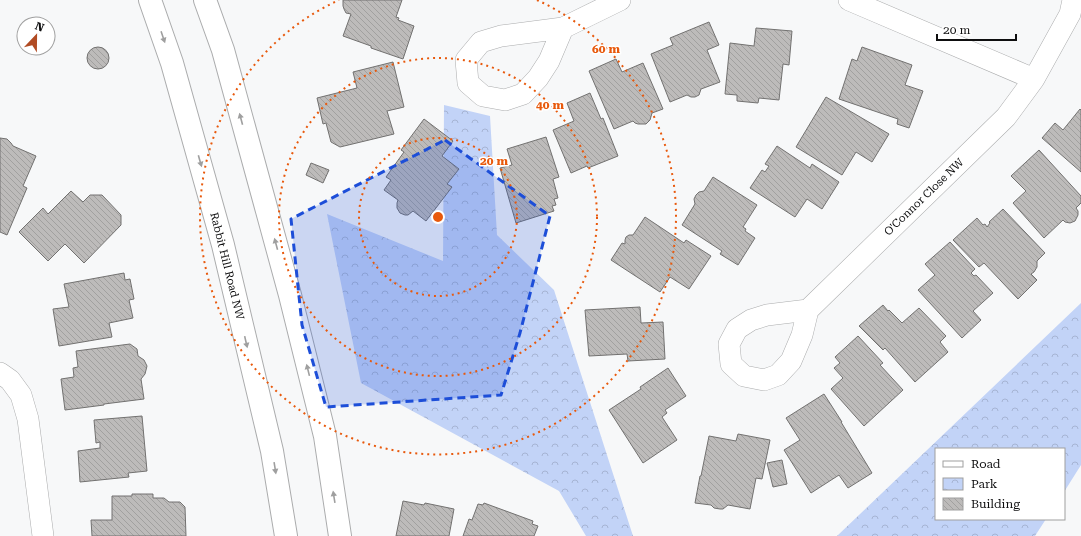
<svg xmlns="http://www.w3.org/2000/svg" width="1081" height="536" font-family="'Roboto Serif',serif">
<style>
.park{fill:url(#park-crowns)}
.building{fill:url(#building-back-hatch);stroke:#727170}
.lines{fill:none;stroke-linecap:round;stroke-linejoin:round}
.street-casing{stroke:#abacad;stroke-width:22}
.secondary-casing{stroke:#abacad;stroke-width:24}
.street{stroke:#fff;stroke-width:21}
.secondary{stroke:#fff;stroke-width:22}
.oneway{fill:#9f9f9f}
.marked{fill:#1d4ed8;fill-opacity:0.2;stroke:#1d4ed8;stroke-width:3;stroke-dasharray:8 5;stroke-linejoin:round}
.ring{fill:none;stroke:#e8590c;stroke-width:2;stroke-dasharray:2 4}
.labels{text-anchor:middle;dominant-baseline:central;stroke-width:3;stroke-linejoin:round;paint-order:stroke}
.street-label{font-size:11px;fill:#0e0e0f;stroke:#fff}
.centre{fill:#e8590c;stroke:#fff;stroke-width:2}
.ring-label{font-size:12px;text-anchor:middle;font-weight:bold;fill:#e8590c;stroke:#fff;stroke-width:3;stroke-linejoin:round;paint-order:stroke}
</style>
<defs>
<pattern id="park-crowns" width="20" height="18" patternUnits="userSpaceOnUse"><rect width="20" height="18" fill="#c2d3f7"/><path d="M2 6a3 3 0 1 1 6 0M12 15a3 3 0 1 1 6 0" fill="none" stroke="#a6b4d3"/></pattern>
<pattern id="building-back-hatch" width="6" height="6" patternUnits="userSpaceOnUse"><rect width="6" height="6" fill="#bdbbba"/><path d="M-1 5l2 2M0 0l6 6M5-1l2 2" fill="none" stroke="#a1a09f"/></pattern>
</defs>
<rect width="100%" height="100%" fill="#f7f8f9"/>
<!-- park -->
<path class="park" d="M444 105 490 116 497 235 554 290 633 536H586L559 491 361 383 327 214 443 261Z
M1081 303V465L1064 492V449H936V519H1046L1035 536H837Z"/>
<!-- building -->
<path class="building" d="M343 0H402L396 17 399 18 398 20 414 26 403 59 371 48V46L343 36 351 14 346 13 344 9 343 6Z
M709 22 719 45 707 50 720 82 701 89 699 95 695 97H691L687 95 670 102 651 54 673 45 670 38Z
M756 28 792 31 789 65 783 64 779 100 759 98 758 103 737 101V95L725 94 730 43 754 46Z
M87 58a11 11 0 1 1 22 0a11 11 0 1 1-22 0Z
M862 47 912 65 905 85 923 91 909 128 897 124 898 119 839 99 852 59 857 61Z
M616 59 622 72 643 63 663 109 652 113 650 120 646 124H638L635 123 633 121 614 129 589 71Z
M393 62 404 107 387 111 394 134 340 147 331 142 326 123 323 124 317 98 357 88 353 72Z
M590 93 601 119 603 118 618 156 588 168 587 166 571 173 553 130 574 121 567 103Z
M826 97 889 134 872 162 856 152 842 175 796 147Z
M1080 109 1081 110V172L1042 138 1055 123 1063 130Z
M424 119 453 141 442 156 459 169 447 184 452 187 426 221 413 211 408 215H405L400 213 397 208V203L398 200 384 190 391 180 386 177 404 152 401 150Z
M546 137 559 177 553 179 558 198 554 199 556 205 552 206 554 211 516 223 500 168 512 165 507 149Z
M0 138 7 139 11 143 13 146 36 156 23 186 27 188 7 235 0 232Z
M777 146 810 168 812 164 839 182 822 209 807 199 795 217 750 188 762 170 765 172 769 166 765 164Z
M1039 150 1081 196V203L1076 208 1078 211V215L1075 221 1070 223 1065 222 1063 220 1044 238 1013 203 1026 191 1011 176Z
M311 163 329 170 323 183 306 175Z
M713 177 757 205 743 227 746 229 745 231 755 238 738 265 720 254 722 251 682 225 695 204 694 199 696 195 699 192 704 191Z
M71 191 83 202 90 195H102L121 215V225L84 263 65 244 48 261 19 232 43 208 48 214Z
M1003 209 1045 253 1037 261V267L1034 272 1031 274 1037 280 1018 299 984 263 979 267 953 240 977 218 983 225 985 224 987 227 990 223 989 222Z
M645 217 684 243 686 240 711 256 689 289 670 277 660 292 611 260 622 243 625 244V240L626 237 629 235H633Z
M950 242 975 269 971 273 974 276 976 275 993 293 973 311 981 320 962 338 918 290 935 275 925 264Z
M124 273 125 280 130 279 134 299 129 300 133 318 109 323 112 337 59 346 53 309 69 307 64 284Z
M883 305 888 311 889 310 902 323 919 308 946 336 940 342 948 352 915 382 885 348 883 350 859 326Z
M640 307 641 323 663 322 665 359 628 361 627 354 589 356 585 310Z
M858 336 883 363 880 365 903 390 864 426 831 389 843 378 834 368 840 363 835 357Z
M130 344 137 349 138 356 144 360 147 366 145 374 141 379 144 399 104 404V405L65 410 61 379 74 377 73 368 78 367 76 351Z
M668 368 686 396 665 410 667 413 662 417 677 440 643 463 609 410 641 389 640 387Z
M824 394 842 422H841L872 473 848 488 839 475 811 493 784 450 800 440 786 418Z
M142 416 147 471 128 473 129 477 80 482 78 451 100 448V442L96 443 94 420Z
M738 434 770 440 762 479 756 478 750 509 728 505 723 509H720L714 508 711 505 695 503 700 476H701L709 436 736 441Z
M782 460 787 484 773 487 767 463Z
M132 494H153V498H164L169 502H180L185 507 186 536H92L91 520H112V496H132Z
M403 501 424 505 425 503 454 509 449 536H396Z
M484 503 533 521 532 524 538 526 534 536H463L469 519 472 520 478 504 483 505Z"/>
<g class="lines">
<!-- street casing -->
<g class="street-casing">
<path id="street" d="M849 0 1034 79
M563 28 549 61 538 78 523 94 505 100 483 96 468 83 466 60 481 42 501 36 563 28 620 0
M808 310 767 315 751 320 737 329 729 344 731 364 744 376 764 380 778 375 791 361 802 335 808 310 1006 117 1034 79 1070 14 1073 0
M0 373 10 380 21 395 28 419 43 536"/>
</g>
<!-- secondary casing -->
<g class="secondary-casing">
<path id="secondary" d="M150 0 172 63 223 245 272 451 286 536
M205 0 223 50 290 295 325 436 340 536"/>
</g>
<!-- street -->
<use href="#street" class="street"/>
<!-- secondary -->
<use href="#secondary" class="secondary"/>
</g>
<!-- one-way arrows -->
<defs><path id="oneway-solid" d="M-6-.8H1V-3.2L6.5 0L1 3.2V.8H-6Z"/></defs>
<g class="oneway">
<use href="#oneway-solid" transform="translate(163 37) rotate(71)"/>
<use href="#oneway-solid" transform="translate(241 119) rotate(-105)"/>
<use href="#oneway-solid" transform="translate(200 161) rotate(74)"/>
<use href="#oneway-solid" transform="translate(276 244) rotate(-105)"/>
<use href="#oneway-solid" transform="translate(246 342) rotate(77)"/>
<use href="#oneway-solid" transform="translate(308 370) rotate(-104)"/>
<use href="#oneway-solid" transform="translate(275 468) rotate(81)"/>
<use href="#oneway-solid" transform="translate(334 497) rotate(-99)"/>
</g>
<!-- marked area -->
<path class="marked" d="M445 140 550 216 520 333 501 395 326 407 302 325 291 219Z"/>
<!-- distance rings -->
<g class="ring">
<circle cx="438" cy="217" r="79"/>
<circle cx="438" cy="217" r="159"/>
<path d="M537 0A238 238 0 1 1 339 0"/>
</g>
<g class="labels">
<!-- street labels -->
<g class="street-label">
<text transform="translate(924 197) rotate(-44)">O'Connor Close NW</text>
<text transform="translate(227 266) rotate(76)">Rabbit Hill Road NW</text>
</g>
</g>
<circle cx="438" cy="217" r="6" class="centre"/>
<g class="ring-label">
<text x="606" y="53">60 m</text>
<text x="550" y="109">40 m</text>
<text x="494" y="165">20 m</text>
</g>
<!-- legend -->
<rect x="935" y="448" width="130" height="72" fill="#ffffff" stroke="#9f9f9f"/>
<rect x="943" y="461" width="20" height="6" fill="#ffffff" stroke="#9f9f9f"/>
<text x="971" y="468" font-size="12" fill="#0e0e0f">Road</text>
<rect x="943" y="478" width="20" height="12" fill="url(#park-crowns)" stroke="#9f9f9f"/>
<text x="971" y="488" font-size="12" fill="#0e0e0f">Park</text>
<rect x="943" y="498" width="20" height="12" fill="url(#building-back-hatch)" stroke="#9f9f9f"/>
<text x="971" y="508" font-size="12" fill="#0e0e0f">Building</text>
<!-- north arrow -->
<g transform="translate(36 36) rotate(22)"><circle r="19" fill="#ffffff" stroke="#9f9f9f"/>
<path d="M0-3L7 15L0 10L-7 15Z" fill="#b14b23"/>
<text y="-6" font-size="11" font-weight="bold" text-anchor="middle" fill="#0e0e0f">N</text>
</g>
<!-- scale -->
<path d="M937 34v6h79v-6" fill="none" stroke="#0e0e0f" stroke-width="2"/>
<text x="943" y="34" font-size="12" fill="#0e0e0f" stroke="#ffffff" stroke-width="3" paint-order="stroke">20 m</text>
</svg>
